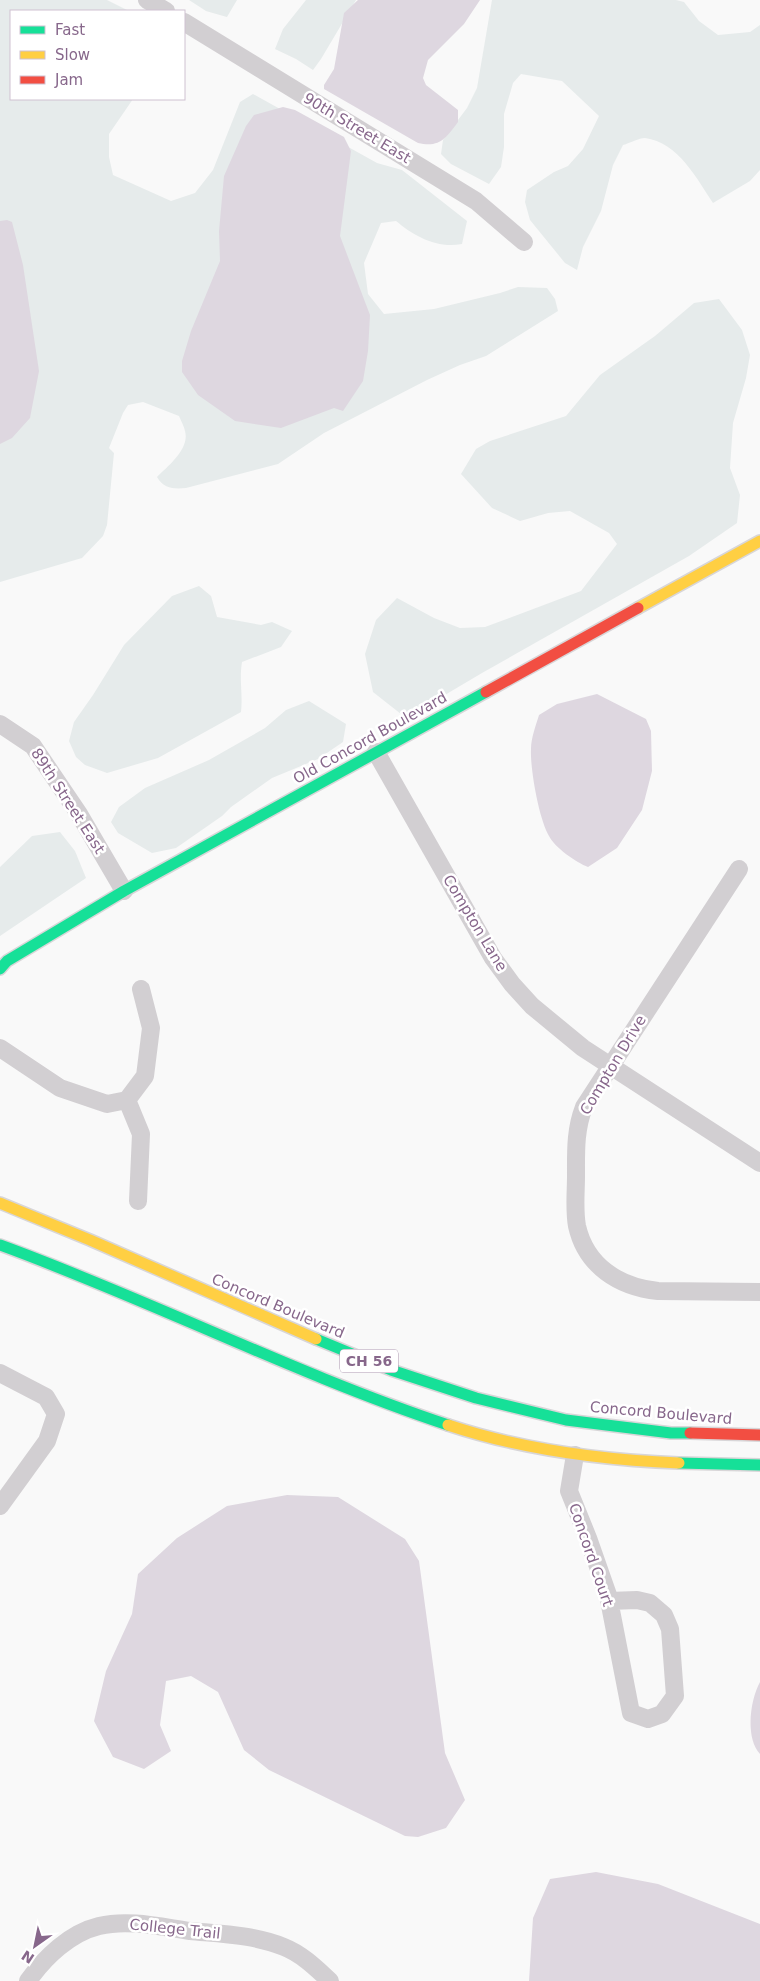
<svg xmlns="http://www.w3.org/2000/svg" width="760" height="1981" font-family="'DejaVu Sans',sans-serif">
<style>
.green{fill:#e6ebeb}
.water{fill:#ded7e0}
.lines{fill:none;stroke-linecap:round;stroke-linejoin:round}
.fast-casing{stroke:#d8d6d8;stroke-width:14}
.slow-casing{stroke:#d8d6d8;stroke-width:14}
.jam-casing{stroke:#d8d6d8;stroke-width:14}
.street{stroke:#d2cfd2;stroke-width:18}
.fast{stroke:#16e098;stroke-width:11}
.slow{stroke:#ffcf43;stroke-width:11}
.jam{stroke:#f24e42;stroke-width:11}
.labels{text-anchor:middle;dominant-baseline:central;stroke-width:5;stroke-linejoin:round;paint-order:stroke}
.shield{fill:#fff;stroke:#ab95ae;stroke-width:1}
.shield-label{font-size:14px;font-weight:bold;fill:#87678b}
.street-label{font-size:15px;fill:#87678b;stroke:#fff}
</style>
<rect width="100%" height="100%" fill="#f9f9f9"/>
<!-- green -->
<path class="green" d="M0 0H107L129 11H11V99H133L109 134V157L113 175 171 201 195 193 213 170 240 102 253 94 377 163 402 170 467 221 462 244C437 249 414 236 396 221L381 223 364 263 368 294 384 314 434 309 500 293 518 287 547 288 555 299 558 311 486 356 460 365 427 380 324 433 278 464 186 488C174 489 164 489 157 477 168 466 190 449 185 431 184 426 181 421 179 416L143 402 128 405 123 413 109 448 114 453 107 525 103 536 82 558 0 582Z
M189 0H237L227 17 206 11Z
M306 0H356L321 59 313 70 296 59 275 49 283 29Z
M492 0H676L684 2 699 21 718 35 750 32 760 25V170L750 181 713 203C697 179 678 142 645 138 639 138 630 143 623 145L613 165 601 211 583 247 577 270 565 263 530 220 525 202 527 190 554 172 568 166 583 149 599 116 562 81 521 74 513 83 504 114V147L501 167 489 184 451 164 441 154 443 140 467 108 477 88Z
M719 299 742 330 750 355 746 378 733 423 730 468 740 495 737 523 689 556 482 673 406 718 373 692 365 654 376 620 397 598 434 618 460 628 485 627 581 591 617 544 609 533 570 511 548 513 520 521 492 508 461 474 476 449 490 441 566 416 600 375 655 336 694 303Z
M199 586 211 596 217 617 261 625 272 622 292 631 281 647 242 662C239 680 243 694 241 712L158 758 107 773 85 765 76 757 69 741 74 722 93 695 124 645 172 596Z
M309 701 346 724 343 742 318 759 272 778 231 807 222 816 176 848 152 853 118 833 111 822 119 807 145 788 209 760 265 728 286 710Z
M60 832 75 851 86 878 0 936V867L32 836Z"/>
<!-- water -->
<path class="water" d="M358 0H480L464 24 428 60 423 78 426 85 458 110V122C446 138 440 148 418 143L324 89V85L334 69 344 13Z
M283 107 295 110 344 137 351 151 340 236 370 315 368 351 363 381 343 411 334 408 281 428 235 421 198 395 182 372V361L191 331 220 261 219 231 224 176 246 126 254 115Z
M7 220 12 222 23 265 39 371 30 418 12 438 0 444V221Z
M597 694 646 719 651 731 652 771 642 810 617 848 588 867C577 863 554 847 549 836 539 819 530 769 531 749 531 738 536 725 539 715L557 704Z
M287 1495 338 1497 405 1539 419 1561 445 1753 465 1800 446 1828 418 1837 405 1836 269 1770 244 1750 218 1692 191 1676 166 1681 160 1725 171 1751 144 1769 113 1757 94 1721 106 1671 132 1614 138 1574 177 1538 227 1506Z
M760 1682V1754C745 1738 750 1700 760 1682Z
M596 1872 658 1884 760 1924V1981H529L533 1918 550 1879Z"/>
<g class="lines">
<!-- fast casing -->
<g class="fast-casing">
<path id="fast" d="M0 969 7 961 124 891 486 692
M0 1245C151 1300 295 1374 448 1425
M316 1339 391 1370 476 1398 566 1420 671 1433H690
M679 1463 760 1465"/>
</g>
<!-- slow casing -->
<g class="slow-casing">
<path id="slow" d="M638 608 760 541
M0 1203 90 1240 316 1339
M448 1425C523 1450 601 1460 679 1463"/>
</g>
<!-- jam casing -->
<g class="jam-casing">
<path id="jam" d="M486 692 638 608
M690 1433 760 1435"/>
</g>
<!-- street -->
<path class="street" d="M147 0 166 11
M184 22 476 201 524 242
M0 724 33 746 79 814 124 891
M376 752 493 958 512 984 532 1006 583 1048 760 1163
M739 869 584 1107C575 1130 576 1152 576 1176 576 1192 574 1210 577 1226 586 1266 619 1287 658 1291L760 1292
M0 1048 60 1088 107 1104 127 1100 145 1076 151 1028 141 989
M127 1100 141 1134 138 1201
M0 1373 46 1397 56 1414 47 1441 0 1506
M575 1455 569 1491 588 1538 608 1595 631 1713 648 1719 662 1714 675 1696 670 1629 664 1615 650 1603 637 1600 609 1601
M28 1981C45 1957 70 1933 99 1926 129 1919 161 1927 190 1931 222 1934 255 1935 284 1947 302 1954 317 1969 330 1981"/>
<!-- fast -->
<use href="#fast" class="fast"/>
<!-- slow -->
<use href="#slow" class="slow"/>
<!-- jam -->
<use href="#jam" class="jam"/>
</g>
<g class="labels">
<!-- shield labels -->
<rect class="shield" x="340" y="1349.5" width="58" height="23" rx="4"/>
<g class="shield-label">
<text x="369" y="1361">CH 56</text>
</g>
<!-- street labels -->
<g class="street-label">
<text transform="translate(357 128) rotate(31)">90th Street East</text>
<text transform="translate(370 738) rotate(-29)">Old Concord Boulevard</text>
<text transform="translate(68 801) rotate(57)">89th Street East</text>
<text transform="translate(475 923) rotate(59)">Compton Lane</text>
<text transform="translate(613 1065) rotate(-59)">Compton Drive</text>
<text transform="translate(278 1306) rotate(23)">Concord Boulevard</text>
<text transform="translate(661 1413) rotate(5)">Concord Boulevard</text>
<text transform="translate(591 1555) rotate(71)">Concord Court</text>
<text transform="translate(175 1929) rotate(6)">College Trail</text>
</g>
</g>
<!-- legend -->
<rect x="10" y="10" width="175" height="90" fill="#ffffff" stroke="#cfc2d1"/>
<rect x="20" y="26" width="25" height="8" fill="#16e098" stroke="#cfc2d1"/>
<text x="55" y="35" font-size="15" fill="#87678b">Fast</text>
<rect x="20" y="51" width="25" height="8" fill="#ffcf43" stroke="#cfc2d1"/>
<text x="55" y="60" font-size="15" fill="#87678b">Slow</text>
<rect x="20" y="76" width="25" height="8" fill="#f24e42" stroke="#cfc2d1"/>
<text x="55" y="85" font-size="15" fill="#87678b">Jam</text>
<!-- north arrow -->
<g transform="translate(35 1946) rotate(213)" stroke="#ffffff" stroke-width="4" paint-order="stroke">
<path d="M0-4L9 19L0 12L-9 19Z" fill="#87678b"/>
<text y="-8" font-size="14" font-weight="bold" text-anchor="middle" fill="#87678b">N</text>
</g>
</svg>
